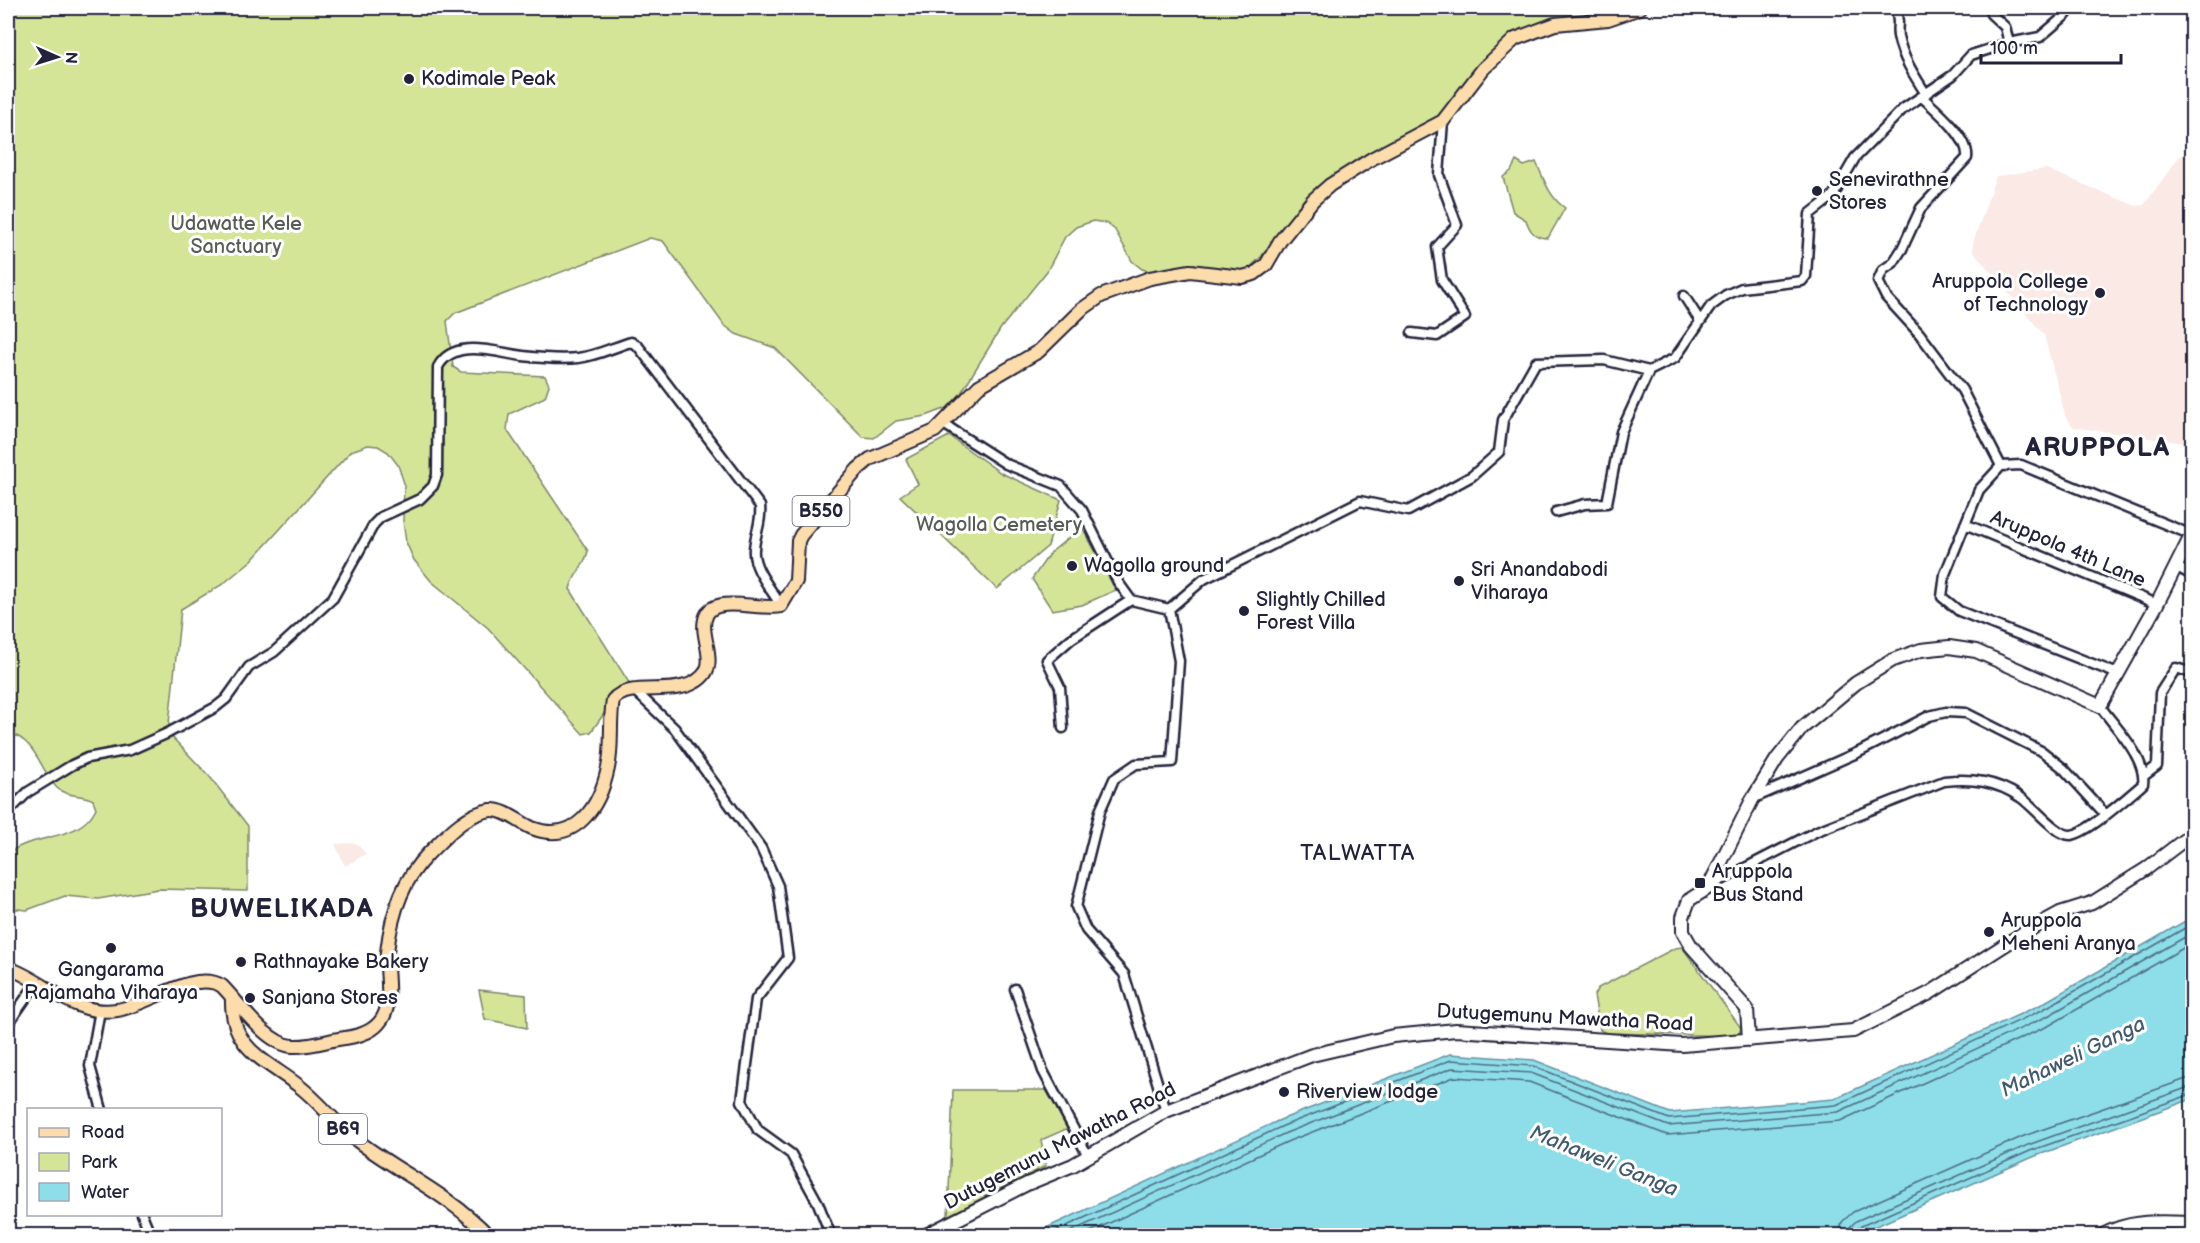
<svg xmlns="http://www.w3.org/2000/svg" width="2200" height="1243" font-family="'Balsamiq Sans',sans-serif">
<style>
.built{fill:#fae9e4}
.green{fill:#d5e598;stroke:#7c846a;stroke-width:1.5}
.water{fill:#8edee9;stroke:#6393a3;stroke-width:1.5}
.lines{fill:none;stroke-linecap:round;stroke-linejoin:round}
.shore{stroke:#4d6d81;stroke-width:1.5}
.street-casing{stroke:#22223b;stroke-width:13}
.secondary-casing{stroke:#22223b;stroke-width:16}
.primary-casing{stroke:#22223b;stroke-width:16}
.street{stroke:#fff;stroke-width:8}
.secondary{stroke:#fff;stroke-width:12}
.primary{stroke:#fddcac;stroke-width:12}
.poi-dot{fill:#22223b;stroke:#fff;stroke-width:2}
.labels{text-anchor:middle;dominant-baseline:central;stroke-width:6;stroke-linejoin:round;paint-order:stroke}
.shield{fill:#fff;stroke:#646476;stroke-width:1.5}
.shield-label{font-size:18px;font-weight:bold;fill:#22223b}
.poi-label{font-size:20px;fill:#22223b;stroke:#fff;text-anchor:start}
.park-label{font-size:20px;fill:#585c57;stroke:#fff}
.street-label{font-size:20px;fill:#22223b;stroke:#fff}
.water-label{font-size:21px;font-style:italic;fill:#425a6f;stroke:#fff}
.quarter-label{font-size:22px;letter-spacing:1.5px;fill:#22223b;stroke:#fff}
.district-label{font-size:26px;font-weight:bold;letter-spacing:1.5px;fill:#22223b;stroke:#fff}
</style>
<rect width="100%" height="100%" fill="#fff"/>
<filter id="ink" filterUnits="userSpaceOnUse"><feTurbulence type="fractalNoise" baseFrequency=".0167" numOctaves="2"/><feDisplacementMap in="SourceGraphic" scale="12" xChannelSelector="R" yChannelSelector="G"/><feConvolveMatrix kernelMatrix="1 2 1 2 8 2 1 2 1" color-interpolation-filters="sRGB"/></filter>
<g filter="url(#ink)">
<!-- built -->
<path class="built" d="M2189 149H2192V444L2073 427 2066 418 2044 335 1973 251V243L1996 176 2046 169 2136 206 2144 205 2179 157Z
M356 843 366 854 345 866 335 844Z"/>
<!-- green -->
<path class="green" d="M8 8H1627L1608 19 1555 24 1515 40 1426 128 1400 137 1356 160 1304 199 1261 257 1249 268 1235 272 1194 264 1153 272 1142 269 1132 261 1115 230 1106 223 1093 221 1076 227 1065 237 1047 271 1001 328 961 393 947 408 926 416 896 421 874 438 863 437 775 348 736 334 724 325 663 241 650 238 455 313 447 321 453 367 461 372 545 376 549 385 545 397 509 414 507 430 588 551C585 566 574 573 570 589L633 689 618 694 591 732 583 734 488 628 431 581 414 560 406 542 403 521 404 483 398 465 388 452 378 446 368 445 351 451 252 560 223 584 181 609 168 733 210 777 248 826V891L158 889 98 899 65 896 27 910 8 908V854C33 832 80 843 96 808L93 800C82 794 66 797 57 788 40 770 36 739 8 733Z
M1516 161 1524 166 1536 162C1544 179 1549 197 1565 208L1548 238C1535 238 1530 232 1526 220L1513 212 1503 177 1511 171Z
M949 436 1001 473 1061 500 1048 546 997 589 900 496 918 484 906 459Z
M1082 527 1116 590 1082 605 1052 610 1032 579 1050 553Z
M1682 947 1741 1028 1738 1036 1606 1033 1600 1030 1594 995 1598 988 1675 948Z
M479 990 526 995 527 1028 485 1019Z
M953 1090H1046L1069 1128 1041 1140 1046 1166 948 1216Z"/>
<!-- water -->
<path class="water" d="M2192 917V1099L2033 1157 1856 1235H1031L1280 1120 1450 1054 1534 1060 1670 1113 1834 1099 2040 1005Z"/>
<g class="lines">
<!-- shore -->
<path class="shore" d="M1045 1236 1283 1126 1451 1060 1533 1066 1669 1119 1836 1105 2042 1010 2192 924
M1061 1236 1286 1133 1452 1068 1531 1073 1668 1126 1838 1112 2046 1017 2192 933
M1081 1236 1289 1141 1454 1077 1529 1082 1667 1135 1840 1121 2050 1025 2192 943
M1839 1236 1842 1222 1853 1212 2024 1136 2192 1077
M1848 1236 1850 1227 1856 1221 2028 1145 2192 1086
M1855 1236 1859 1227 2030 1151 2192 1094"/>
<!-- street casing -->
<g class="street-casing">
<path id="street" d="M1895 8C1901 22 1896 24 1898 36 1902 57 1915 77 1926 94
M1989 8 1991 14 2005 27 2009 43
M1922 97C1936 110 1970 138 1967 158L1921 208 1902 249 1893 263 1883 270 1878 281 1886 297 1919 333 1962 390 2001 466
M1684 296 1700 321
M1412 333 1437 336 1465 317 1442 280 1437 247 1457 225 1439 175 1443 121
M942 423 1006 464 1061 486 1082 510 1118 582 1131 600 1169 609 1179 661 1172 762 1136 764 1114 779 1100 811 1076 907 1086 930 1124 974 1166 1111
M1556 512 1585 504 1607 503 1621 432 1649 371 1675 358 1711 306 1726 295 1742 288 1802 281 1806 276 1810 214 1833 196 1855 158 1903 109 1953 75 1971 55 2009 43 2040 37 2067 14 2068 8
M1965 524 2157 604
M2177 567 2192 575
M1169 609 1204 579 1360 501 1408 511 1472 476 1499 452 1503 420 1536 362 1604 360 1649 371
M2118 674 1959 611 1942 597 1945 574 1979 490 2001 466 2021 465 2192 535
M633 689 675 729 761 848 778 886 788 958 756 999 742 1101 758 1130 791 1154 818 1203 831 1236
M1063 728 1060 687 1047 660 1071 639 1131 600
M2145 775 2157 766 2160 693 2176 668 2192 673
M1752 799 1859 752 1929 716 1946 712 1966 713 2043 752 2063 768 2106 815
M8 812 28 792 72 765 87 758 130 750 168 733 216 707 226 699 249 667 274 652 333 598 374 524 381 517 420 499 433 486 437 475 438 367C454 337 497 353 523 356 540 358 561 360 578 358 596 356 614 347 631 342L638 346 760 506C762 522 755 533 754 549 752 568 772 590 781 606
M1708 887 1817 831 1944 781C1972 778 1996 781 2020 797 2033 805 2056 836 2071 835 2087 834 2130 795 2143 784 2147 758 2114 726 2100 706
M1015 989 1043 1071 1088 1156
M100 1010 90 1066 102 1110
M8 1024 37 982
M142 1214 151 1236"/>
</g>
<!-- secondary casing -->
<g class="secondary-casing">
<path id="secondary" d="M1749 1040 1747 1009 1691 946 1683 932V917L1689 900 1708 888 1752 800 1777 759 1802 728 1856 683 1893 660 1921 650 1949 647 1976 651 2100 706 2157 604 2192 534
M924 1236 1027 1184 1073 1165 1166 1111 1312 1055 1393 1036 1456 1030 1682 1045 1853 1031 1930 993 2025 932 2060 913 2092 903 2146 869 2192 834
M2101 1236C2130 1219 2161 1222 2192 1223"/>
</g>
<!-- primary casing -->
<g class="primary-casing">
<path id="primary" d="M8 968C45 980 73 1017 117 1010 146 1006 194 969 222 986 239 1003 267 1045 293 1046 306 1047 320 1043 333 1040 349 1037 368 1036 379 1023 395 1006 385 973 387 952 391 916 402 880 428 854 445 837 466 813 491 810 505 809 520 823 532 828 576 845 600 806 608 768 613 746 609 723 613 700 627 682 667 695 691 684 727 668 695 636 707 614 717 595 762 611 781 606L796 581 798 541 801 535 858 469 870 459 935 431 979 386 1039 351 1081 310 1101 296 1150 278 1190 271 1242 277 1254 274 1266 265 1280 241 1313 200 1330 185 1373 158 1443 121 1483 69 1515 39 1555 24 1608 19 1640 8
M232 997C230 1049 264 1059 299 1086 321 1103 337 1126 359 1142 402 1174 451 1196 489 1236"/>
</g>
<!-- street -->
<use href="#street" class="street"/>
<!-- secondary -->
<use href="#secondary" class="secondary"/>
<!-- primary -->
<use href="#primary" class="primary"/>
</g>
</g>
<!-- markers -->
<g class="poi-dot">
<circle cx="409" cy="79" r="6"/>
<circle cx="1817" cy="191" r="6"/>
<circle cx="2100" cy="293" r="6"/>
<circle cx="1072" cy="566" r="6"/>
<circle cx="1459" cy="581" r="6"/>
<circle cx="1244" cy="611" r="6"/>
<rect x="1694" y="877" width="12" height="12" rx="3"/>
<circle cx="1989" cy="932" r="6"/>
<circle cx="111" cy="948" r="6"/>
<circle cx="241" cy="962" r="6"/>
<circle cx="250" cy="998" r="6"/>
<circle cx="1284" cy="1092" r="6"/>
</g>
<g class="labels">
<!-- shield labels -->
<g class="shield">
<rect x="792.5" y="496" width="57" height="30" rx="4.5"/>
<rect x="319" y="1114" width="48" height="30" rx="4.5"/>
</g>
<g class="shield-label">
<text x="821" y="511">B550</text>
<text x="343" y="1129">B69</text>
</g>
<!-- poi labels -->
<g class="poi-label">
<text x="421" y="79">Kodimale Peak</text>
<text x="1829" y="180">Senevirathne<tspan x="1829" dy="23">Stores</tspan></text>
<text x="2088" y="282" text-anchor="end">Aruppola College<tspan x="2088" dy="23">of Technology</tspan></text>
<text x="1084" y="566">Wagolla ground</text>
<text x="1471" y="570">Sri Anandabodi<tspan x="1471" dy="23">Viharaya</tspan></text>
<text x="1256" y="600">Slightly Chilled<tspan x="1256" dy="23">Forest Villa</tspan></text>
<text x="1712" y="872">Aruppola<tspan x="1712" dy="23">Bus Stand</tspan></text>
<text x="2001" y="921">Aruppola<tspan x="2001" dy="23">Meheni Aranya</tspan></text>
<text x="253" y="962">Rathnayake Bakery</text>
<text x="111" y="970" text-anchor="middle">Gangarama<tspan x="111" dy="23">Rajamaha Viharaya</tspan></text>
<text x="262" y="998">Sanjana Stores</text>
<text x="1296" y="1092">Riverview lodge</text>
</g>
<!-- park labels -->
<g class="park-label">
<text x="236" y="224">Udawatte Kele<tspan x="236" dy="23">Sanctuary</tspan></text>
<text x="999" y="525">Wagolla Cemetery</text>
</g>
<!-- street labels -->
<g class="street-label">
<text transform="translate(2068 549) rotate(23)">Aruppola 4th Lane</text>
<text transform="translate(1565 1018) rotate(3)">Dutugemunu Mawatha Road</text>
<text transform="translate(1060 1146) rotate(-27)">Dutugemunu Mawatha Road</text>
</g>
<!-- water labels -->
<g class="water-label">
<text transform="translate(2073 1057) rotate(-26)">Mahaweli Ganga</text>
<text transform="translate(1604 1161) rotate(22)">Mahaweli Ganga</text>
</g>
<!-- quarter labels -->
<g class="quarter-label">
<text x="1358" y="853">TALWATTA</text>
</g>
<!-- district labels -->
<g class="district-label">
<text x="2098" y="448">ARUPPOLA</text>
<text x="282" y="909">BUWELIKADA</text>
</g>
</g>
<!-- margin -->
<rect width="2200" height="1243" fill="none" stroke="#fff" stroke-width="30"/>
<rect x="15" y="15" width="2170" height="1213" fill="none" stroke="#22223b" stroke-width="2" filter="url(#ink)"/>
<!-- legend -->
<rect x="27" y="1108" width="195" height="108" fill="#ffffff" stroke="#a7a7b1" stroke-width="1.5"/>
<rect x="39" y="1128" width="30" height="9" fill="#fddcac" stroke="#a7a7b1" stroke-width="1.5"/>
<text x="81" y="1138" font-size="18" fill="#22223b">Road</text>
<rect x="39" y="1153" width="30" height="18" fill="#d5e598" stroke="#a7a7b1" stroke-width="1.5"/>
<text x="81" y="1168" font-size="18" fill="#22223b">Park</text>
<rect x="39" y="1183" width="30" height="18" fill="#8edee9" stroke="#a7a7b1" stroke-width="1.5"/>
<text x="81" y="1198" font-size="18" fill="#22223b">Water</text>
<!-- north arrow -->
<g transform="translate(57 57) rotate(93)" stroke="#ffffff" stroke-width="4.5" paint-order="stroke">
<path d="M0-4.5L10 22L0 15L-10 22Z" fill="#22223b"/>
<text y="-9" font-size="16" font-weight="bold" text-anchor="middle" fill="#22223b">N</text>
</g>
<!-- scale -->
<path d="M1981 54v9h140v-9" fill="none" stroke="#22223b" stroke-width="3"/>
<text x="1990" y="54" font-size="18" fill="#22223b" stroke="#ffffff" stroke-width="4.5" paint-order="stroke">100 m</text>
</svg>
